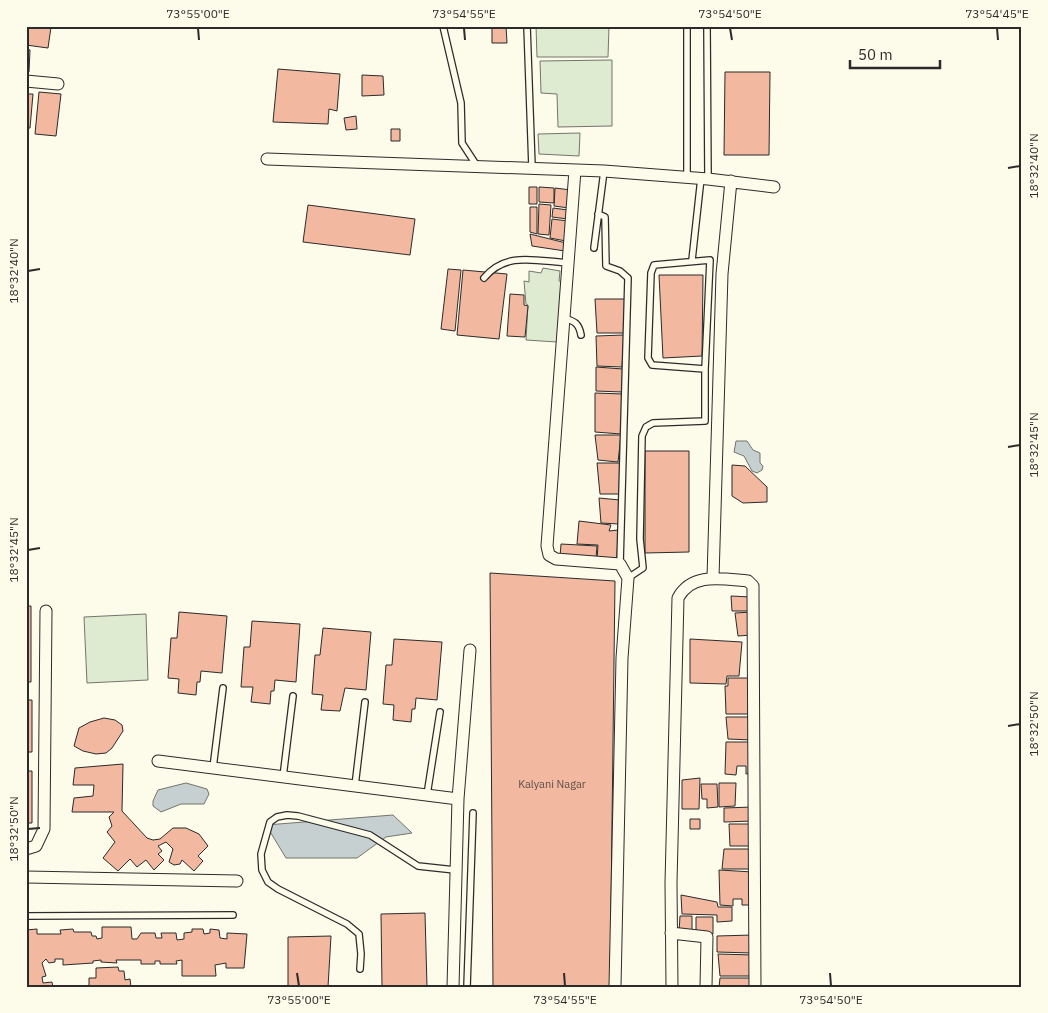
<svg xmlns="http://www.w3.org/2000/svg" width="1048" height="1013" font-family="'IBM Plex Sans',sans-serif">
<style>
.green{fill:#deebd1;stroke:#74746e}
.water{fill:#c7d0d0;stroke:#74746e}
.building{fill:#f2b8a0;stroke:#2b2b2b}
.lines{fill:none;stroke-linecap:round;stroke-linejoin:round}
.lane-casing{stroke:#2b2b2b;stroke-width:8}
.street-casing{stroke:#2b2b2b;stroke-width:13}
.lane{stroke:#fdfbea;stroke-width:5.5}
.street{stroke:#fdfbea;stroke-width:11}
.ticks{fill:none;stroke:#2b2b2b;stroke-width:2}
.labels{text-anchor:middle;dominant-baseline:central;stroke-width:4;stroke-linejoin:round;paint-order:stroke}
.number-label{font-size:11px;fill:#5d4e48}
.neatline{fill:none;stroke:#2b2b2b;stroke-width:2}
.ticks-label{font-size:12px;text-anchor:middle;fill:#2b2b2b}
</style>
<rect width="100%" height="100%" fill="#fdfbea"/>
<!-- green -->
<path class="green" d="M536 26H609L608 57H537Z
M612 60V126L558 127 557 94 541 93 540 61Z
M580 133 579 156 539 154 538 134Z
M543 268 560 271 559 281 561 282 557 342 526 340 528 305 526 304 524 281 529 282V271L541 273Z
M146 614 148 680 87 683 84 617Z"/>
<!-- water -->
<path class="water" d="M736 441H747L753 450 760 453V463L763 466 762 470 757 473 752 471 744 456 734 452Z
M186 783 207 789 209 794 204 804H181L161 812 153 806V801L158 790Z
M393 815 412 833 386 837 357 858H286L266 825Z"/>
<!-- building -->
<path class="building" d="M26 26 51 27 48 48 26 45Z
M492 26H506L507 43H492Z
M26 49 30 50 29 72H26Z
M278 69 340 74 337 111 329 109 328 124 273 122Z
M725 72H770L769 155H724Z
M362 75 383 76 384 95 362 96Z
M39 92 61 94 56 136 35 134Z
M26 94H33L30 128H26Z
M356 116 357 129 346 130 344 118Z
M391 129H400V141H391Z
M529 187H537V204H529Z
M539 187 554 188V203L539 202Z
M555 188 571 190 569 208 554 206Z
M539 204 551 205 549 235 538 234Z
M308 205 415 219 410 255 303 242Z
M530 207H537V234L530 232Z
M553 208 568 210V219L552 217Z
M552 219 568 221 566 241 550 238Z
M530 234 566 243 565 251 532 246Z
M448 269 461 270 455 331 441 329Z
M463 270 507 274 499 339 457 335Z
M659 275H703L702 356 663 358Z
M510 294 524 295V305L528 306 525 337 507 336Z
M595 299H625L624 333H597Z
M624 335 622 367 597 366 596 336Z
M596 367 623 369 622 392 596 391Z
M595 393 623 394 621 434 595 432Z
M595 435H621L618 462 598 460Z
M645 451H689V552L645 553Z
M597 463H621L620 494H600Z
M732 465 745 466 767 487V502L743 503 732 496Z
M599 498 620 500 619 524 601 523Z
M579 521 611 525 609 531 618 530 617 561 597 560 598 545 577 544Z
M561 544 597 546 596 558 560 557Z
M490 573 615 581 610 987H493Z
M731 596 751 597V611H732Z
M26 606H31V682H28V700H32V752H27V771H32V823H26Z
M179 612 227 616 222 673 201 671 200 682H197L196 695 178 693 179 679 168 678 171 638H177Z
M752 612V635L738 636 735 613Z
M252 621 300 624 296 682 275 680 274 691H271L270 704 251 702 253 687H241L244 647H250Z
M323 628 371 632 366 690 345 688 340 711 321 710 323 695 312 694 315 655H320Z
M394 639 442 642 437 700 416 698 415 709H412L411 722 393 720 394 705 383 704 386 665H392Z
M690 639 742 642 739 676H727L726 684 690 683Z
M728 678H752V714H726L725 686H728Z
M726 717H752V740L728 739Z
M104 718 115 720 122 725 123 731 112 748 106 753 96 754 83 751 74 746 79 728 90 722Z
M726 742H753L752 773 746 774V766H737L736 775 725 774Z
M123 764 122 811 147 838 153 840 160 839 173 828H186L199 834 208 846 198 856 203 861 194 871 182 860 180 864 174 865 169 862 173 849 166 842 158 846 162 851 158 854 164 860 154 870 146 860 137 867 130 859 118 871 103 858 115 842 107 832 112 826 109 817 114 812H72L74 798 93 796 94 785H73L75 768Z
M700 778 699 809H682V780Z
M719 783H736L735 806 719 807Z
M701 784H717L718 807 707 808V799H702Z
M753 807V821L724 822V808Z
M690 819H700V829H690Z
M729 824H750L751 846H730Z
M724 849H751V869H722Z
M719 870 753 872V905H742V899H733V906L720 905Z
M681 895 717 902 718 907H732V921L717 922V915L682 914Z
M425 913 427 987H382L381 914Z
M680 916H692V934L679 932Z
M696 917H713V934H696Z
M102 927H131L132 939H137L141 933H155L156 938H162L161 933H176L177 940 184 939V933L192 932V929H203L204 934 210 933V929L219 930 220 938 227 939V933L247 934 244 968H226V963L215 965 216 976H182V960L176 961 177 964H160V961H155V964H141V960H116L117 963 101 962V960L93 961V963L63 965V959H55V962L49 963 46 959 42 963 46 976 42 977 43 983 52 982 53 987H26V930L37 929V934H61L60 930 73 929 74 932H91L92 936H96L97 939 102 938Z
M753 935 752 953 717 952V936Z
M331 936 328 987H288V937Z
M718 954 753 955 752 976H720Z
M118 967 119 971H124L125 980 130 979 131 987H89V978H96V968Z
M720 978H752V987H719Z"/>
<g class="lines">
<!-- lane casing -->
<g class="lane-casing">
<path id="lane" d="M443 26 461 103 462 143 477 166
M527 26 532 167
M687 26V177
M707 26 708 179
M598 214 605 217 606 266 620 271 628 278 620 564
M594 248 604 171
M692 260 701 178
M484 278C506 251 536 261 568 263
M564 318C574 321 579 323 581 335
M628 578 643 568 640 539 642 436 646 427 653 423 705 421V369L652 365 648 358 651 273 654 265 710 260 705 369
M213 768 223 688
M283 777 293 696
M355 786 365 702
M427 795 440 712
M26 916 233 915
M360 969 361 954 359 934 347 924 278 889 268 882 262 870 261 854 270 822 277 817 287 815 298 816 370 835 418 866 455 870
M467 987 473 813"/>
</g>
<!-- street casing -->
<g class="street-casing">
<path id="street" d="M26 81 58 84
M267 159 604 171 708 179 774 187
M575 170 547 546 549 555 556 559 620 564 628 578 622 658 615 987
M713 578 722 274 731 181
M158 761 458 799
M26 849 36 846 44 829 46 611
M26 877 237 881
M671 933 707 937 706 987
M453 987 458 799 470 650
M672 987 671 883 678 598C692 572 722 579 748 581L753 586V594L755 987"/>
</g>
<!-- lane -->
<use href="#lane" class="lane"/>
<!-- street -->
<use href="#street" class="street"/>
</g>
<!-- ticks -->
<path class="ticks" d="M198 28 199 40M464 28 465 40M730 28 732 40M997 28 998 40M1008 168 1020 166M28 271 40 269M1008 447 1020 445M28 550 40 548M1008 726 1020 724M28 829 40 828M297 973 299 986M564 973 565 986M830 973 831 986"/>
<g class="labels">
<!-- number labels -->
<g class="number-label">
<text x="552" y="784">Kalyani Nagar</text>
</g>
</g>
<!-- border -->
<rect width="1048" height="1013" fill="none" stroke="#fdfbea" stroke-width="55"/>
<!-- scale -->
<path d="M850 60v8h90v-8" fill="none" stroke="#2b2b2b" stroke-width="2.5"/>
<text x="858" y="60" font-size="15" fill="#2b2b2b" stroke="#fdfbea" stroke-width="4" paint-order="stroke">50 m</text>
<rect x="28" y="28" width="992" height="958" class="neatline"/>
<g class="ticks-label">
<text x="198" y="18">73°55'00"E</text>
<text x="464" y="18">73°54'55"E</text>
<text x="730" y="18">73°54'50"E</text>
<text x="997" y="18">73°54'45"E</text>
<text transform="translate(1034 166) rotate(-90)" y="4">18°32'40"N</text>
<text transform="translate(14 271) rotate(-90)" y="4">18°32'40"N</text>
<text transform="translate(1034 445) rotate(-90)" y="4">18°32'45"N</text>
<text transform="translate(14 550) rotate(-90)" y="4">18°32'45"N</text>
<text transform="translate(1034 724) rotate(-90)" y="4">18°32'50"N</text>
<text transform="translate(14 829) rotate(-90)" y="4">18°32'50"N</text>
<text x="299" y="1004">73°55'00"E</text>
<text x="565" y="1004">73°54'55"E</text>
<text x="831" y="1004">73°54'50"E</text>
</g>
</svg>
